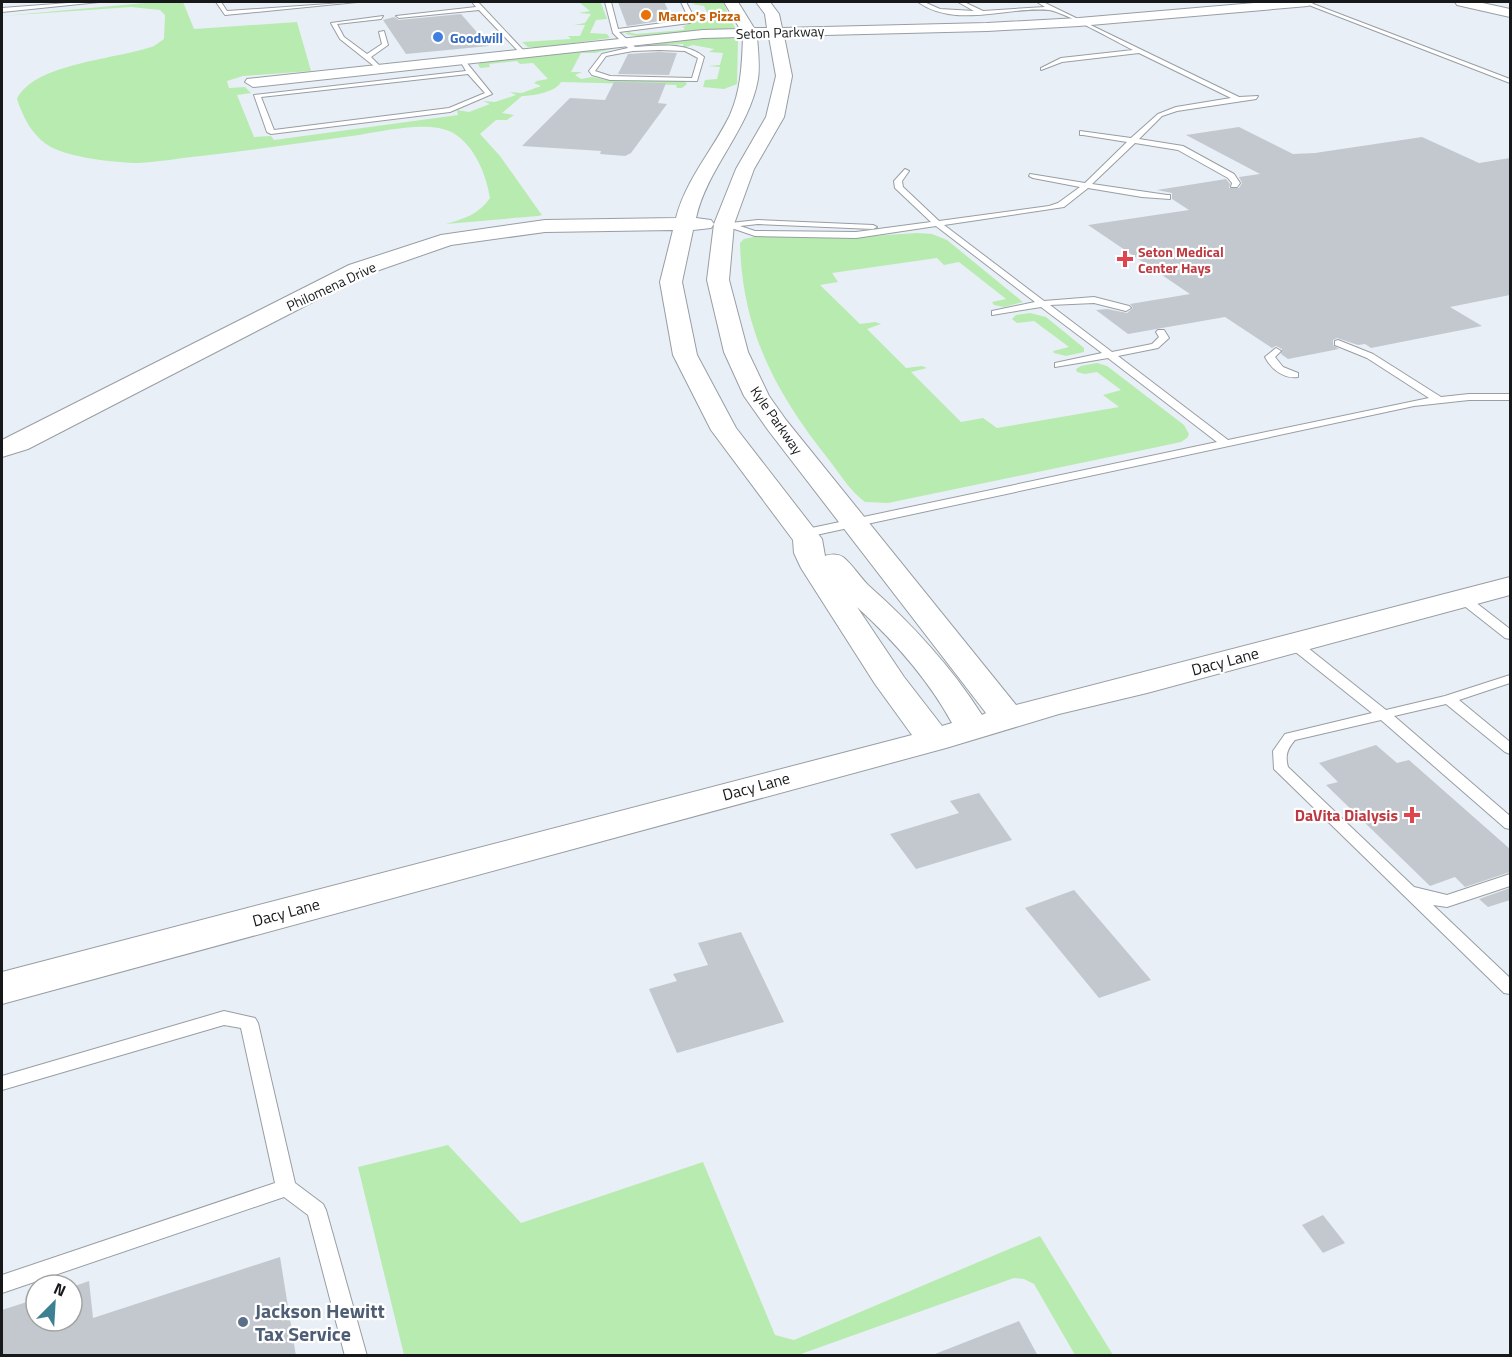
<svg xmlns="http://www.w3.org/2000/svg" width="1512" height="1357" font-family="'Titillium Web',sans-serif">
<style>
.green{fill:#b8ebb0}
.building{fill:#c3c8cf}
.lines{fill:none;stroke-linecap:round;stroke-linejoin:round}
.lane-casing{stroke:#989ea4;stroke-width:2}
.secondary-casing{stroke:#989ea4;stroke-width:2}
.lane{fill:#fff;fill-rule:evenodd}
.secondary{fill:#fff;fill-rule:evenodd}
.food-dot{fill:#e8710a;stroke:#fff;stroke-width:2}
.shop-dot{fill:#3f7fe0;stroke:#fff;stroke-width:2}
.health-dot{fill:#e0444e;stroke:#fff;stroke-width:2}
.service-dot{fill:#5c6f8a;stroke:#fff;stroke-width:2}
.labels{text-anchor:middle;dominant-baseline:central;stroke-width:4.5;stroke-linejoin:round;paint-order:stroke}
.far-food-label{font-size:14px;font-weight:bold;fill:#c56008;stroke:#fff;text-anchor:start}
.far-street-label{font-size:14px;fill:#16181a;stroke:#fff}
.far-shop-label{font-size:14px;font-weight:bold;fill:#366cbe;stroke:#fff;text-anchor:start}
.far-health-label{font-size:14px;font-weight:bold;fill:#be3a42;stroke:#fff;text-anchor:start}
.street-label{font-size:16px;fill:#16181a;stroke:#fff}
.health-label{font-size:16px;font-weight:bold;fill:#be3a42;stroke:#fff;text-anchor:end}
.near-service-label{font-size:20px;font-weight:bold;fill:#4e5e75;stroke:#fff;text-anchor:start}
</style>
<rect width="100%" height="100%" fill="#e9eff6"/>
<!-- green -->
<path class="green" d="M156 2H183L194 29 297 22 311 71 243 76 227 81 229 88 245 87 251 93 237 95 254 137 271 136 274 140 458 115 457 110 469 112 490 104 483 101 495 102 516 95 510 92 522 93 541 86 534 83 537 81 548 79 533 63 520 64 517 61 489 64 490 67 480 68 478 64 484 61 619 46 621 47 595 53H581L571 72H582L575 75 581 79 592 77 606 80 685 81 687 84 682 88H677L676 85 561 82C556 92 533 96 522 96L502 113 514 115 507 120H496L480 134 500 156 539 211 542 215 538 216 446 224C464 219 479 214 490 198 486 174 475 146 453 133 429 120 385 131 359 135 306 142 254 150 201 156 181 158 159 162 138 163 117 163 63 157 46 144 31 133 23 117 17 99 34 63 119 59 154 46L164 39 165 15 160 10 131 7 2 16Z
M579 2 601 3 607 19 596 20 590 33 607 34 610 38 545 47H528L522 42 571 39 568 36H580L585 25H574L585 23 591 14 579 13 590 11Z
M703 2H723L735 28 642 37 625 34 628 32 636 34 683 30 685 28 682 27 696 21 711 20 704 6 691 4Z
M727 37 738 40 737 84 724 89 703 87 705 80 717 79 720 67 708 66 720 65 723 53 709 52 714 49 693 45 683 48V44L641 46 698 38Z
M917 233 932 234 947 240 1023 302 1004 307 994 305 992 302 1006 299 959 262 944 265 937 258 832 273 838 282 820 285 860 324 875 322 881 324 867 329 906 368 922 366 927 368 911 372 961 422 983 418 997 428 1119 407 1103 395 1121 390 1097 372 1085 374 1077 372 1076 369 1081 366 1097 363 1107 366 1184 425 1189 434 1187 438 1181 442 1148 449 888 503 865 502C850 491 840 474 829 460 776 393 742 331 740 243L744 239 758 236 840 238Z
M1030 313 1046 317 1084 348V352L1066 356 1054 353 1053 351 1069 347 1034 321 1017 323 1012 319 1016 315Z
M448 1145 521 1223 703 1162 775 1335 794 1340 1040 1236 1113 1355H1075L1034 1284 1024 1279 1014 1278 798 1355H404L358 1167Z"/>
<!-- building -->
<path class="building" d="M618 2H664L673 19 627 26Z
M461 14 489 46 406 54 383 20 394 17 399 20Z
M659 52 677 53 669 75 618 74 628 54Z
M614 82 666 83 658 103 667 104 631 153 625 156 600 154 601 151 522 146 570 98 605 100Z
M1239 127 1293 154 1315 153 1422 137 1479 163 1510 158V295L1450 307 1482 326 1371 348 1365 344 1358 345 1337 338 1333 340V345L1339 349 1288 359 1281 354 1282 349 1276 346 1272 348 1225 317 1128 334 1096 310 1107 309 1127 313 1133 308 1130 304 1190 294 1088 225 1189 210 1172 199V193L1157 190 1226 179 1230 184 1229 188H1239L1242 183 1239 177 1260 174 1186 135Z
M1376 745 1397 763 1409 760 1510 849V872L1465 887 1455 877 1430 886 1326 785 1338 782 1319 763Z
M979 793 1012 840 916 869 890 834 959 813 950 801Z
M1510 888V900L1488 907 1479 899Z
M1074 890 1151 980 1099 998 1025 908Z
M741 932 784 1022 677 1053 649 989 677 981 673 974 708 965 698 943Z
M1323 1215 1345 1243 1323 1253 1302 1225Z
M280 1257 296 1356H2V1310L36 1299V1321H72V1287L89 1281 93 1318Z
M1019 1321 1038 1356H935V1354Z"/>
<g class="lines">
<!-- lane casing -->
<g class="lane-casing">
<path id="lane" d="M82 2H99L2 12V8Z
M216 2H221L227 11 357 2 225 15Z
M472 2H478L524 51V53H520L479 10 399 18 396 16 476 7Z
M605 2H611L618 29 686 20 689 19 681 2H686L695 19 690 23 619 32 635 47C657 46 685 41 704 57L697 81 610 80 592 75 589 71 602 54 628 48 613 33ZM659 50 685 51 698 58 692 78 610 76 595 71 606 56 633 51Z
M918 2H924L940 9 974 11 958 2H964L983 11 1045 7 1037 2H1043L1239 97 1258 96 1256 99 1177 111 1162 116 1139 139 1183 146 1234 174 1240 183 1237 187H1231L1232 183 1228 178 1178 150 1135 143 1092 184 1167 195H1170V199L1142 197 1088 188 1064 207 944 225 1044 301 1094 297 1129 306 1131 308 1126 311 1094 303 1050 305 1112 352 1152 344 1159 337 1156 332 1158 330H1164L1169 338 1158 348 1118 356 1228 440 1429 398 1367 358 1335 345V341L1338 340 1373 354 1441 397 1469 394H1510V400H1469L1414 406 802 538 798 537 796 534 798 531 802 530 1217 442 1108 358 1055 367V363L1102 353 1041 307 992 315V311L1035 302 936 226 856 238 755 236 720 224 724 222 730 223 758 220 873 225 877 227 873 229 758 224 740 226 755 231 856 232 931 222 895 188 894 181 905 169 909 171 902 181 903 187 939 221 1049 206 1058 203 1080 187 1033 178 1029 176 1030 174 1085 183 1127 142 1083 135H1080V131L1131 138 1158 114 1176 107 1231 98 1139 53 1062 62 1041 70V68L1061 58 1133 50C1117 42 1062 11 1049 10 1007 6 956 29 918 2Z
M1301 2H1308L1510 79V83Z
M383 16 381 19 337 24 344 37 367 54 382 44 379 32 384 31 388 45 371 57 382 68 379 70 340 39 331 23Z
M462 57 492 94 450 112 271 134 267 132 254 95 466 71 459 59ZM468 74 485 93 449 108 274 130 261 97Z
M1276 348 1281 351 1275 357 1283 367 1298 373V377C1284 379 1271 369 1265 357Z
M1462 594 1466 595 1510 629V639L1505 638 1458 601 1456 598Z
M1293 639 1298 640 1386 710 1445 696 1510 675V683L1459 700 1510 742V754L1505 752 1446 704 1394 716 1510 816V829L1505 828 1381 720 1295 740C1287 749 1285 756 1288 767L1414 887 1447 895 1510 874V886L1447 907 1433 905 1510 978V994L1504 993 1274 769 1273 751 1285 734 1372 713 1288 646 1286 643 1288 640Z
M224 1011 255 1018 258 1023 295 1183 323 1204 326 1210 367 1356H345L308 1215 284 1197 2 1293V1275L275 1183 241 1028 224 1025 2 1090V1076Z"/>
</g>
<!-- secondary casing -->
<g class="secondary-casing">
<path id="secondary" d="M724 2H738L754 28H767L765 14 756 2H770L779 14 782 28 987 23 1079 18 1266 2H1315L1308 6 1079 26 987 31 784 36 792 76 784 117 754 169 734 224 729 280 748 352 769 396 786 420 1016 705 1510 577V595L1147 693 1059 714 946 748 2 1004V972L912 735 875 684 801 568 794 553 793 540 711 430 673 355 660 282 673 230 545 232 451 245 365 275 28 449 2 457V440L349 265 441 235 545 220 676 218C686 179 713 150 730 115 741 90 742 65 743 37L703 38 253 87 245 82 247 79 703 30 740 29ZM757 37H769L776 76 766 117 736 169 714 224 711 220 696 218C707 168 749 130 758 79 760 66 758 50 757 37ZM714 224 707 280 724 352 744 396 768 430 986 713 982 715C950 665 912 624 868 585 860 577 852 564 843 557 838 554 831 554 825 556L822 539 736 428 697 355 682 282 693 230 711 228ZM857 607C894 641 928 679 952 723L942 726 904 677Z
M1455 2H1478L1510 9V17L1457 5Z"/>
</g>
<!-- lane -->
<use href="#lane" class="lane"/>
<!-- secondary -->
<use href="#secondary" class="secondary"/>
</g>
<!-- markers -->
<circle class="food-dot" cx="646" cy="15" r="6"/>
<circle class="shop-dot" cx="438" cy="37" r="6"/>
<g class="health-dot">
<path d="M1122 250h6v6h6v6h-6v6h-6v-6h-6v-6h6z"/>
<path d="M1409 806h6v6h6v6h-6v6h-6v-6h-6v-6h6z"/>
</g>
<circle class="service-dot" cx="243" cy="1322" r="6"/>
<g class="labels">
<!-- far-food labels -->
<g class="far-food-label">
<text x="658" y="15">Marco's Pizza</text>
</g>
<!-- far-street labels -->
<g class="far-street-label">
<text transform="translate(780 32) rotate(-2)">Seton Parkway</text>
<text transform="translate(331 286) rotate(-25)">Philomena Drive</text>
<text transform="translate(777 420) rotate(55)">Kyle Parkway</text>
</g>
<!-- far-shop labels -->
<g class="far-shop-label">
<text x="450" y="37">Goodwill</text>
</g>
<!-- far-health labels -->
<g class="far-health-label">
<text x="1138" y="251">Seton Medical<tspan x="1138" dy="16">Center Hays</tspan></text>
</g>
<!-- street labels -->
<g class="street-label">
<text transform="translate(1225 661) rotate(-15)">Dacy Lane</text>
<text transform="translate(756 786) rotate(-15)">Dacy Lane</text>
<text transform="translate(286 912) rotate(-15)">Dacy Lane</text>
</g>
<!-- health labels -->
<g class="health-label">
<text x="1398" y="815">DaVita Dialysis</text>
</g>
<!-- near-service labels -->
<g class="near-service-label">
<text x="255" y="1310">Jackson Hewitt<tspan x="255" dy="23">Tax Service</tspan></text>
</g>
</g>
<!-- border -->
<rect width="1512" height="1357" fill="none" stroke="#16181a" stroke-width="6"/>
<!-- north arrow -->
<g transform="translate(54 1303) rotate(24)"><circle r="28" fill="#ffffff" stroke="#a2a3a3" stroke-width="1.5"/>
<path d="M0-4.5L10 22L0 15L-10 22Z" fill="#3d8091"/>
<text y="-9" font-size="16" font-weight="bold" text-anchor="middle" fill="#16181a">N</text>
</g>
</svg>
